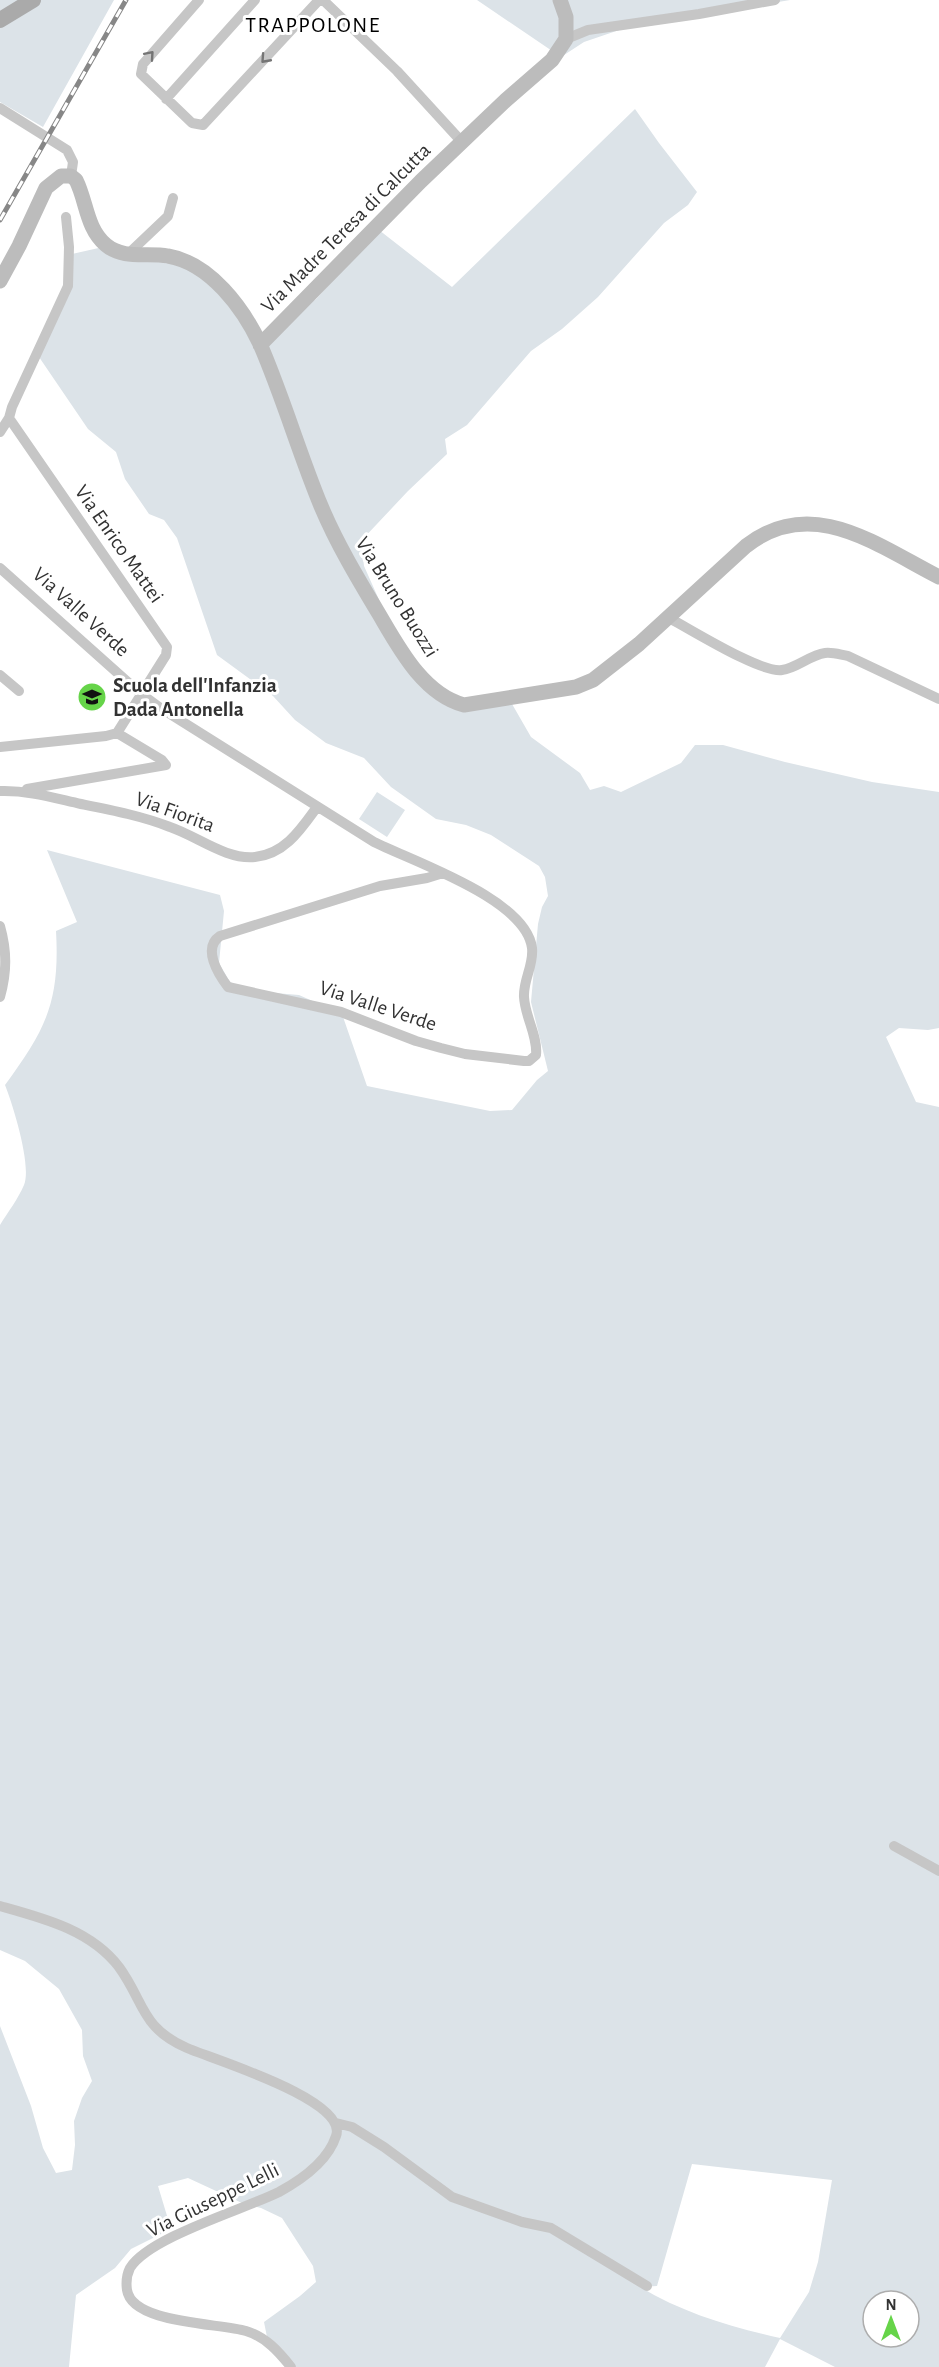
<svg xmlns="http://www.w3.org/2000/svg" width="939" height="2367" font-family="'Alegreya Sans',sans-serif">
<style>
.green{fill:#dce3e8;fill-rule:evenodd}
.lines{fill:none;stroke-linecap:round;stroke-linejoin:round}
.street{stroke:#c6c6c6;stroke-width:10}
.secondary{stroke:#bcbcbc;stroke-width:15}
.primary{stroke:#aaa;stroke-width:16}
.rail-casing{stroke:#878787;stroke-width:5}
.rail{stroke:#fff;stroke-width:3;stroke-dasharray:9;stroke-linecap:butt}
.oneway{stroke:#757575}
.labels{text-anchor:middle;dominant-baseline:central;stroke-width:6;stroke-linejoin:round;paint-order:stroke}
.street-label{font-size:21px;fill:#323232;stroke:#fff}
.poi-label{font-size:21px;font-weight:bold;fill:#323232;stroke:#fff;text-anchor:start}
.neighbourhood-label{font-size:22px;letter-spacing:1.5px;fill:#000;stroke:#fff}
</style>
<rect width="100%" height="100%" fill="#fff"/>
<!-- green -->
<path class="green" d="M0 0H114L43 127 0 102Z
M477 0H790L628 27 584 42 561 57Z
M635 109 659 143 697 192 688 205 664 223 598 297 562 329 531 351 467 425 445 439 447 454 408 491 361 541 364 566 392 629 414 660 451 698 508 697 531 737 580 773 590 790 604 786 621 792 681 763 695 745H723L785 762 872 782 939 792V1028L928 1030 899 1028 886 1037 916 1102 939 1107V2367H835L780 2339 765 2367H296L267 2337 264 2322 300 2296 316 2282 313 2266 282 2218 261 2208 242 2203 188 2178 158 2186 171 2229 131 2249 115 2268 76 2295 69 2367H0V2026L31 2106 43 2148 56 2173 72 2170 75 2145 74 2121 82 2098 92 2081 83 2056 82 2030 59 1989 25 1961 0 1950V1225C8 1212 18 1199 24 1185 32 1166 13 1105 5 1085 46 1029 60 1002 56 931L77 922 47 850 220 895 224 911 219 963 230 982 251 991 299 995 342 1014 367 1086 490 1111 512 1110 537 1080 548 1071 531 1002 538 924 542 907 548 896 545 877 539 866 491 835 466 825 436 819 391 787 364 758 326 743 295 720 273 696 217 655 177 538 164 520 149 514 125 479 116 452 88 429 39 357 52 327 72 254 103 247 192 263 258 339 316 299 379 230 452 287ZM692 2164 832 2180 818 2262 809 2292 780 2338C731 2327 683 2313 640 2287L657 2286ZM873 2301H909V2337H873Z
M377 792 405 810 387 837 359 819Z"/>
<g class="lines">
<!-- street -->
<path class="street" d="M199 0 143 64 141 74 192 123 203 125 319 0
M323 0 397 71 462 142
M566 39 588 30 699 14 775 0
M166 99 255 0
M0 108 67 150 73 162 71 176
M128 254 168 216 173 198
M0 432 9 418 12 407 68 286 69 247 66 217
M0 568 140 693 159 707 374 842C414 862 526 899 532 948 534 965 523 980 524 997 525 1017 538 1036 536 1055L529 1061H524L465 1054 441 1048 416 1041 341 1012 228 987C218 974 202 948 220 936L380 886 427 878 443 873
M669 618C692 630 760 673 782 670 797 668 810 655 825 653 833 652 841 655 848 656L939 699
M0 675 19 691
M0 747 106 736 117 733 166 655 167 647 9 418
M27 789 166 765 162 760 117 733
M0 791C28 790 54 798 81 804 111 810 142 816 170 827 197 836 226 860 255 857 285 854 301 829 317 807
M0 926C7 951 7 972 0 997
M894 1846 939 1871
M0 1906C43 1918 91 1930 119 1967 145 2003 141 2028 187 2048 212 2059 349 2100 336 2136 328 2161 301 2180 279 2192 245 2209 149 2237 130 2268 127 2274 126 2283 127 2290 132 2324 220 2323 246 2331 266 2337 279 2352 291 2367
M336 2123 352 2127 384 2147 452 2197 522 2222 551 2228 647 2286"/>
<!-- secondary -->
<path class="secondary" d="M0 281 19 246 46 188 61 176H71L76 180C87 202 86 228 106 245 124 260 147 252 168 256 210 263 243 308 260 344 283 397 299 453 321 506 337 544 358 579 379 614 399 648 423 694 464 705L576 687 593 680 639 644 746 546C812 494 878 546 939 577
M260 345 421 181 506 100 552 60 566 39V17L560 0"/>
<!-- primary -->
<path class="primary" d="M0 20 33 0"/>
<!-- rail casing -->
<g class="rail-casing">
<path id="rail" d="M0 220 126 0"/>
</g>
<!-- rail -->
<use href="#rail" class="rail"/>
</g>
<!-- one-way arrows -->
<defs><path id="oneway-chevron" d="M-2-3.5L2.5 0L-2 3.5" fill="none" stroke-width="1.6" stroke-linecap="round" stroke-linejoin="round" transform="scale(1.5)"/></defs>
<g class="oneway">
<use href="#oneway-chevron" transform="translate(150 55) rotate(-49)"/>
<use href="#oneway-chevron" transform="translate(265 59) rotate(132)"/>
</g>
<!-- icons -->
<defs>
<g id="school-disc" transform="scale(1.5)"><circle r="9.5" fill="#66d449" stroke="#fff"/><path d="M0-5L7-2L0 1L-7-2ZM-4 1L0 2.5L4 1V4Q0 6-4 4Z" fill="#111"/></g>
</defs>
<g fill-rule="evenodd">
<use href="#school-disc" x="92" y="697"/>
</g>
<g class="labels">
<!-- street labels -->
<g class="street-label">
<text transform="translate(346 228) rotate(-45)">Via Madre Teresa di Calcutta</text>
<text transform="translate(119 544) rotate(55)">Via Enrico Mattei</text>
<text transform="translate(397 597) rotate(58)">Via Bruno Buozzi</text>
<text transform="translate(81 612) rotate(42)">Via Valle Verde</text>
<text transform="translate(175 812) rotate(20)">Via Fiorita</text>
<text transform="translate(378 1006) rotate(18)">Via Valle Verde</text>
<text transform="translate(213 2200) rotate(-26)">Via Giuseppe Lelli</text>
</g>
<!-- poi labels -->
<g class="poi-label">
<text x="113" y="685">Scuola dell'Infanzia<tspan x="113" dy="24">Dada Antonella</tspan></text>
</g>
<!-- neighbourhood labels -->
<g class="neighbourhood-label">
<text x="313" y="25">TRAPPOLONE</text>
</g>
</g>
<!-- north arrow -->
<g transform="translate(891 2319)"><circle r="28" fill="#ffffff" stroke="#adadad" stroke-width="1.5"/>
<path d="M0-4.5L10 22L0 15L-10 22Z" fill="#66d449"/>
<text y="-9" font-size="16" font-weight="bold" text-anchor="middle" fill="#323232">N</text>
</g>
</svg>
